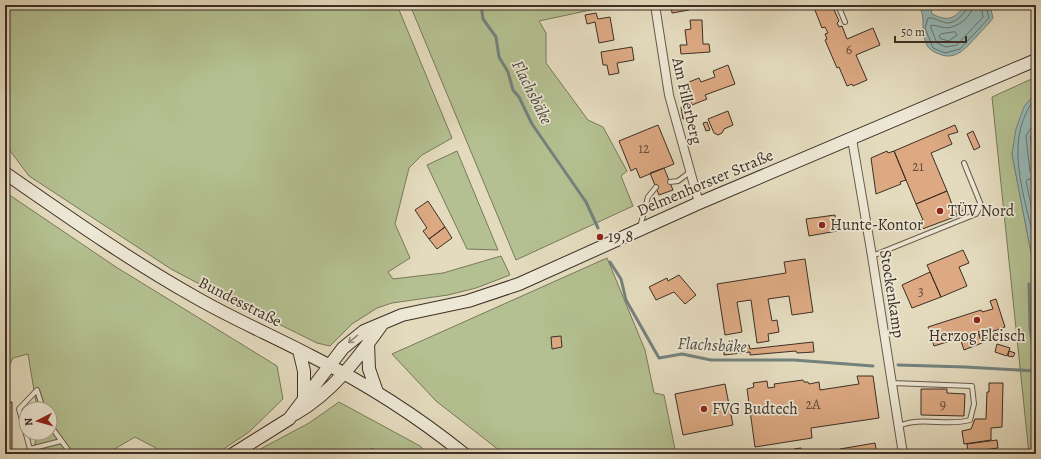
<svg xmlns="http://www.w3.org/2000/svg" width="1041" height="459" font-family="Alegreya,serif">
<style>
.green{fill:#b4c091;stroke:#78785c}
.water{fill:#97bab8;stroke:#73827e}
.lines{fill:none;stroke-linecap:round;stroke-linejoin:round}
.shore{stroke:#6a746f;stroke-width:1}
.stream{stroke:#73827e;stroke-width:3}
.building{fill:#dca983;stroke:#3d2f26}
.service-casing{stroke:#675a4c;stroke-width:6}
.minor-casing{stroke:#675a4c;stroke-width:10}
.secondary-casing{stroke:#3d2f26;stroke-width:14}
.service{stroke:#ede8d5;stroke-width:4}
.minor{stroke:#ede8d5;stroke-width:8}
.secondary{stroke:#ede8d5;stroke-width:12}
.oneway{stroke:#958c7e}
.poi-dot{fill:#8f2418;stroke:#ede8d5;stroke-width:1.5}
.labels{text-anchor:middle;dominant-baseline:central;stroke-width:3.5;stroke-linejoin:round;paint-order:stroke}
.number-label{font-size:14px;fill:#654e3d}
.street-label{font-size:16px;fill:#3d2f26;stroke:#ede8d5}
.poi-label{font-size:16px;fill:#3d2f26;stroke:#ede8d5;text-anchor:start}
.water-label{font-size:17px;font-style:italic;fill:#4f4b43;stroke:#ede8d5}
</style>
<rect width="100%" height="100%" fill="#e4dbbe"/>
<filter id="stains"><feTurbulence type="fractalNoise" baseFrequency=".005" numOctaves="4"/><feColorMatrix values="0 0 0 0 .2 0 0 0 0 .09 0 0 0 0 .02 0 0 0 .5 -.17"/></filter>
<radialGradient id="worn" r=".72"><stop offset=".6" stop-color="#630" stop-opacity="0"/><stop offset="1" stop-color="#630" stop-opacity=".3"/></radialGradient>
<!-- green -->
<path class="green" d="M5 5H397L452 138 422 155 409 168 395 224 410 258 388 272 393 279 443 273 501 256 510 275 476 288 448 295 392 303 377 308 352 324 330 346 317 343 226 298 171 269 29 176 5 144Z
M410 5H614L539 21 546 33V63L588 120 603 127 627 171 621 176 633 206 516 260Z
M1036 77V92L1012 154 1034 268 1036 267V454H1029L992 97Z
M1036 129V172L1034 175 1030 136Z
M457 151 498 250 467 249 427 165Z
M5 192 116 267 277 366 283 399 249 432 216 454H159L156 448 135 437 106 454H32L38 433H50V409H37L28 354 13 358 5 375Z
M607 258 645 350 654 393 664 395 676 454H504L436 401 392 354Z
M339 402 420 446 428 454H374L373 449 356 452V454H251L309 423Z"/>
<!-- water -->
<path class="water" d="M918 5H930L932 14C949 22 954 19 965 5H990L993 18C988 25 982 30 977 36 966 48 956 61 939 54 931 51 927 48 925 40 920 25 927 18 918 5Z
M1036 92V129L1030 137 1036 183V267L1034 268 1012 154 1016 129 1024 107Z"/>
<g class="lines">
<!-- shore -->
<path class="shore" d="M968 5C967 10 964 13 961 16 945 31 941 17 928 18L925 28 933 48 945 53 960 49 989 18 986 5
M973 5C972 17 958 27 947 28 942 28 936 25 931 25V28L937 43 946 47 957 45 983 17 981 5
M955 32 957 35 949 41 941 39 939 36 941 34Z
M1036 97C999 144 1029 202 1036 254
M1036 127 1031 128 1026 136 1030 172 1036 176
M1036 181 1028 179 1026 181 1036 229"/>
<!-- stream -->
<path class="stream" d="M481 5 483 19 496 37 499 57 508 72 513 90 519 97 532 124 586 202 598 228
M610 262 621 279 626 300 659 358 682 354 711 360H794L873 366
M1029 284 1030 328 1036 370
M898 365 965 367 1036 371"/>
</g>
<!-- building -->
<path class="building" d="M689 5V10L672 13 671 6Z
M813 5H832L839 21 837 23 839 27 842 26 847 39 873 28 880 45 856 55 867 80 853 86 852 84 847 86 839 67 837 68 825 40 827 39 825 34 828 33 825 27 822 28Z
M596 13 598 19 610 17 614 40 599 43 595 22 587 24 585 15Z
M690 20H702L703 44H709L710 52 681 54 680 45H687L685 30 691 29Z
M632 47 634 60 617 63 619 73 609 75 607 65H603L601 52Z
M728 65 735 84 705 95 707 99 692 105 684 84 699 78 701 82 715 77 713 71Z
M689 105 691 117 683 119 681 107Z
M728 111 733 125 724 129 722 133 718 135 714 133 708 119Z
M707 122 710 130 706 131 703 123Z
M658 125 674 164 640 178 636 168 631 171 619 141Z
M955 125 958 132 948 135 952 144 931 153 947 191 916 204 894 151Z
M973 131 980 147 974 150 967 134Z
M887 151 888 153 894 151 906 180 900 182 901 184 876 194 871 158Z
M664 168 673 190 659 195 650 173Z
M947 191 953 207 963 203 966 209 956 214 957 216 917 231 914 223 923 220 916 204Z
M428 201 445 227 429 239 423 231 427 228 415 210Z
M835 215 837 231 809 236 806 219Z
M445 227 452 238 437 249 429 239Z
M963 250 969 263 959 267 967 286 941 297 927 265Z
M805 259 813 312 792 315 789 296 768 299 772 321 777 320 779 332 768 334 769 341 757 343 751 300 737 302 742 332 725 335 717 284 786 273 784 262Z
M930 272 941 297 912 308 902 285Z
M679 275 696 295 685 304 674 292 656 300 649 287 667 278 668 281Z
M996 299 1005 327 988 333 987 329 978 332 982 343 964 350 960 338 934 346 928 327 981 310 982 312 993 309 990 301Z
M987 329 990 337 981 340 978 332Z
M561 336 562 347 552 349 551 337Z
M813 342 814 352 797 353 796 351 750 355V352L724 355V347L749 345 750 349Z
M997 344 1010 348 1007 356 995 352Z
M1009 351 1015 353 1013 357 1008 356Z
M857 376H873L879 418 811 428 812 438 755 447 747 389 754 387 753 383 767 381 768 388 775 387 774 384 803 380 804 382H808L809 384 819 382 820 390 859 384Z
M989 383H1003L1002 427 991 428V440L964 444 962 431 971 429 975 419H986L987 392H989Z
M725 384 733 425 683 435 675 394Z
M921 389H947V393L965 394 964 416 921 415Z
M5 402H12V454H5Z
M997 440 998 448 968 452 967 444Z
M875 443 877 454H840V449Z
M801 448 803 454H793L794 449Z
M373 449 374 454H356V452Z"/>
<g class="lines">
<!-- service casing -->
<g class="service-casing">
<path id="service" d="M838 5 845 22
M670 182 678 181 690 172
M640 227 648 197 656 187
M872 256 976 214 981 205 964 163
M892 383 972 386 974 404 970 420C947 427 921 416 899 426
M43 409 37 390 19 409 30 449 61 441
M50 425 71 454
M991 454 1010 452 1013 454"/>
</g>
<!-- minor casing -->
<g class="minor-casing">
<path id="minor" d="M655 5 669 95 699 203
M852 139 872 256 903 454"/>
</g>
<!-- secondary casing -->
<g class="secondary-casing">
<path id="secondary" d="M5 173C67 216 129 260 195 297 233 319 273 336 311 356 365 383 417 416 464 454
M368 343 369 369 377 392
M299 350 304 371V397
M295 414C333 392 358 358 383 323
M233 454 289 419 343 348 364 331 402 315 468 301 519 284 699 203 1036 60"/>
</g>
<!-- service -->
<use href="#service" class="service"/>
<!-- minor -->
<use href="#minor" class="minor"/>
<!-- secondary -->
<use href="#secondary" class="secondary"/>
</g>
<!-- one-way arrows -->
<defs><path id="oneway-shaft" d="M-6 0H5M1.5-3L5.5 0L1.5 3" fill="none" stroke-width="1.6" stroke-linecap="round" stroke-linejoin="round"/></defs>
<use class="oneway" href="#oneway-shaft" transform="translate(353 339) rotate(141)"/>
<!-- markers -->
<g class="poi-dot">
<circle cx="940" cy="211" r="4"/>
<circle cx="822" cy="225" r="4"/>
<circle cx="600" cy="237" r="4"/>
<circle cx="977" cy="320" r="4"/>
<circle cx="704" cy="409" r="4"/>
</g>
<g class="labels">
<!-- number labels -->
<g class="number-label">
<text x="849" y="49">6</text>
<text x="644" y="148">12</text>
<text x="918" y="166">21</text>
<text x="921" y="291">3</text>
<text x="813" y="404">2A</text>
<text x="943" y="404">9</text>
</g>
<!-- street labels -->
<g class="street-label">
<text transform="translate(687 101) rotate(77)">Am Fillerberg</text>
<text transform="translate(705 183) rotate(-23)">Delmenhorster Straße</text>
<text transform="translate(892 294) rotate(81)">Stockenkamp</text>
<text transform="translate(240 302) rotate(27)">Bundesstraße</text>
</g>
<!-- poi labels -->
<g class="poi-label">
<text x="948" y="211">TÜV Nord</text>
<text x="830" y="225">Hunte-Kontor</text>
<text x="608" y="237">19,8</text>
<text x="977" y="336" text-anchor="middle">Herzog Fleisch</text>
<text x="712" y="409">FVG Budtech</text>
</g>
<!-- water labels -->
<g class="water-label">
<text transform="translate(532 92) rotate(63)">Flachsbäke</text>
<text transform="translate(712 345) rotate(3)">Flachsbäke</text>
</g>
</g>
<!-- margin -->
<rect width="1041" height="459" fill="none" stroke="#e4dbbe" stroke-width="20"/>
<rect x="6" y="6" width="1029" height="447" fill="none" stroke="#3d2f26" stroke-width="2"/>
<rect x="10" y="10" width="1021" height="439" fill="none" stroke="#3d2f26"/>
<!-- north arrow -->
<g transform="translate(38 421) rotate(264)"><circle r="19" fill="#ede8d5" stroke="#a79e8f"/>
<path d="M0-3L7 15L0 10L-7 15Z" fill="#8f2418"/>
<text y="-6" font-size="11" font-weight="bold" text-anchor="middle" fill="#3d2f26">N</text>
</g>
<!-- scale -->
<path d="M895 36v6h71v-6" fill="none" stroke="#3d2f26" stroke-width="2"/>
<text x="901" y="36" font-size="12" fill="#3d2f26" stroke="#ede8d5" stroke-width="3" paint-order="stroke">50 m</text>
<rect width="100%" height="100%" filter="url(#stains)"/>
<rect width="100%" height="100%" fill="url(#worn)"/>
</svg>
